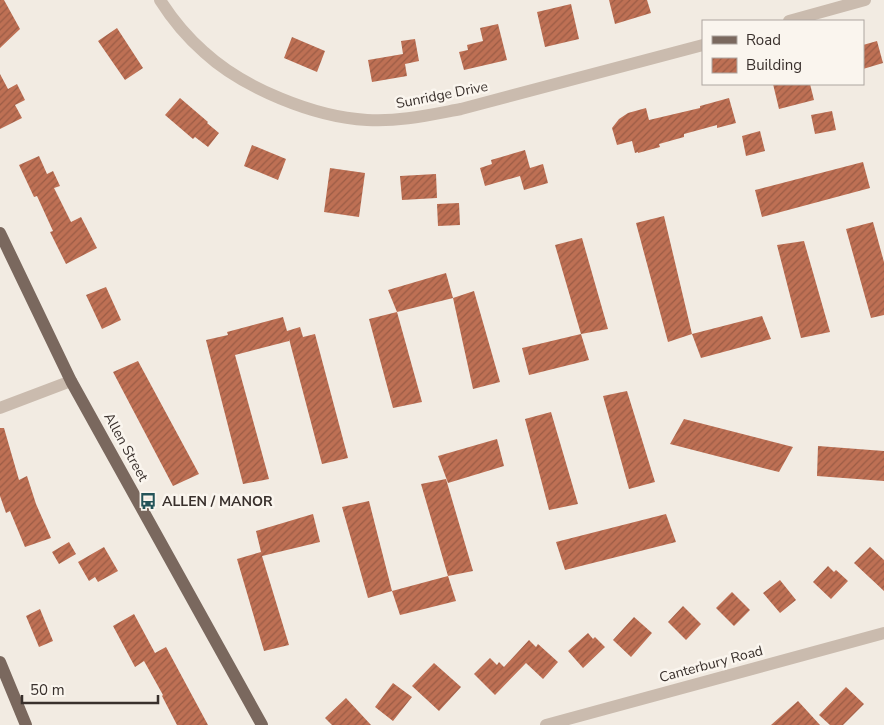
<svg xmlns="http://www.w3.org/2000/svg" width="884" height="725" font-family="'Nunito Sans',sans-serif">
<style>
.building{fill:url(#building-hatch)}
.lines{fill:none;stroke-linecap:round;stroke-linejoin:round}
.minor{stroke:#cabbae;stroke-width:12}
.primary{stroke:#7a685e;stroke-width:12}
.labels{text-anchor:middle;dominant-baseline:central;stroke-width:5;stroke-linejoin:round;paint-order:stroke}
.street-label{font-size:14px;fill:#39302c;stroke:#faf5ee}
.poi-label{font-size:14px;font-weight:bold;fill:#39302c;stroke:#faf5ee;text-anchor:start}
</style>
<defs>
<pattern id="building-hatch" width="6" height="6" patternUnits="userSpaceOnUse" patternTransform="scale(1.25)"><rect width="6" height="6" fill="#be7054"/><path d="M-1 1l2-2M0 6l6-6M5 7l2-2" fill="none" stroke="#9b5c46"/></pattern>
</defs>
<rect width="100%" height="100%" fill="#f2ebe2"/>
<!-- building -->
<path class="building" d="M0 0H4L20 29 0 48Z
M609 0H647L651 13 615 24Z
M571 4 579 39 545 47 537 12Z
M498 24 507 60 464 70 459 52 468 50 467 45 483 41 480 28Z
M117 28 143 68 125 80 98 41Z
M292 37 325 51 317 72 284 58Z
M415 39 419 61 405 64 407 76 372 82 368 60 403 54 401 41Z
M877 41 883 63 863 69V45Z
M0 74 8 89 17 84 25 100 15 105 22 118 0 129Z
M773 84H810L814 100 779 109Z
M180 98 208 122 207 123 219 133 208 147 195 137 193 139 165 115Z
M729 98 736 123 717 128V125L684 134V137L659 144 660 147 638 153V152L635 153 632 141 617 145 612 128 619 119 628 113 646 108 649 120 700 108V106Z
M832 111 836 130 815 134 811 115Z
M760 131 765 151 746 156 742 136Z
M252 145 286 159 278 180 244 166Z
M525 150 530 168 543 164 548 183 524 190 520 176 485 186 480 168 492 164 491 160Z
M39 156 47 174 53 171 60 186 54 188 71 222 81 217 97 248 66 264 50 232 53 231 37 196 34 197 19 165Z
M863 162 870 188 762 217 755 190Z
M330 168 365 173 359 217 324 212Z
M436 174 437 198 402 200 400 176Z
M459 203 460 225 438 226 437 204Z
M664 216 692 334 668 342 636 223Z
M873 222 884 262V315L871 318 846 229Z
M582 238 608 329 581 334 555 245Z
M804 241 830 332 801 338 777 245Z
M446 273 453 298 397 312 388 290Z
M106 287 121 320 102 329 86 295Z
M474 291 500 382 473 389 453 298Z
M397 312 422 402 393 408 369 319Z
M762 316 771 339 701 358 692 334Z
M283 317 287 331 300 327 303 337 315 334 348 458 322 464 289 339V341L235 355 269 479 243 484 206 340 228 335 227 332Z
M581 334 589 360 529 375 522 348Z
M138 361 199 474 173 486 113 372Z
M627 391 655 482 629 489 603 396Z
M551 412 578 504 549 510 525 419Z
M684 419 793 447 779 472 670 444Z
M0 428H4L19 480 27 476 36 504 51 538 25 547 10 511 6 513 0 496Z
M497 439 504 466 448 483 438 456Z
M818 446 884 451V481L817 476Z
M446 479 473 571 448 576 421 484Z
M369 501 392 591 368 598 342 507Z
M313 514 320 542 262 556 289 645 264 651 237 559 261 552 262 556 256 531Z
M666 514 676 542 565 570 556 542Z
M69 542 76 554 59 564 52 552Z
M104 547 118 571 98 582 95 577 89 581 78 562Z
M870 547 884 560V591L854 563Z
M828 566 834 572 836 570 848 581 831 599 813 582Z
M448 576 456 601 400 615 392 591Z
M780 580 796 600 780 613 763 593Z
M732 592 750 610 734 626 716 608Z
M683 606 701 624 686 640 668 622Z
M40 609 53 641 39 647 26 616Z
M134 614 155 653 166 647 208 725H177L162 696 163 695 144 661 135 667 113 626Z
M634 617 652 633 631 657 613 640Z
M588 633 593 639 595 637 605 647 583 668 568 651Z
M529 640 536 647 538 644 558 662 543 679 526 663 495 695 474 674 490 658 497 665 499 662 504 667Z
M434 663 461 687 439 711 412 686Z
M393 683 412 697 393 721 375 707Z
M846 687 864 704 843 725H830L819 715Z
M346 698 371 725H332L325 718Z
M798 701 820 725H771Z"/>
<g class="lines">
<!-- minor -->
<path class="minor" d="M160 0C172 19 187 37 204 52 243 88 314 117 367 120 399 122 429 115 461 109L703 45
M789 21 865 0
M0 408 71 381
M546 725 884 633"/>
<!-- primary -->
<path class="primary" d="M0 233 71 381 262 725
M0 662 26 725"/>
</g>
<!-- icons -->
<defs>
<g id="bus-bare" transform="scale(1.35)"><path d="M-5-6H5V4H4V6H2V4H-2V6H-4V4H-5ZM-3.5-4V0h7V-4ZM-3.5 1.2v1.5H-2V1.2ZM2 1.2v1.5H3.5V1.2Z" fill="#245459" stroke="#faf5ee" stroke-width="2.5" paint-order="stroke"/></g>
</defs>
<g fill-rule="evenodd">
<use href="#bus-bare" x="148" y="501"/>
</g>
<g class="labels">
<!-- street labels -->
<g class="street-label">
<text transform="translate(442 95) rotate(-11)">Sunridge Drive</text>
<text transform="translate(126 447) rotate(61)">Allen Street</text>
<text transform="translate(711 664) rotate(-15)">Canterbury Road</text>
</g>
<!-- poi labels -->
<g class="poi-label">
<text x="162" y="501">ALLEN / MANOR</text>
</g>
</g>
<!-- legend -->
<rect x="702" y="20" width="162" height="65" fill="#faf5ee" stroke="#ada6a0"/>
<rect x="712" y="36" width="25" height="8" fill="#7a685e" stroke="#ada6a0"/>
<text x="746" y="45" font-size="15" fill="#39302c">Road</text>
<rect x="712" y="58" width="25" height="15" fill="url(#building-hatch)" stroke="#ada6a0"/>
<text x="746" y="70" font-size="15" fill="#39302c">Building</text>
<!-- scale -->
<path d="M22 695v8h136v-8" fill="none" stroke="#39302c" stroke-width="2.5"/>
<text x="30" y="695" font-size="15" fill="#39302c" stroke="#faf5ee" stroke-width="4" paint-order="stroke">50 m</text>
</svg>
